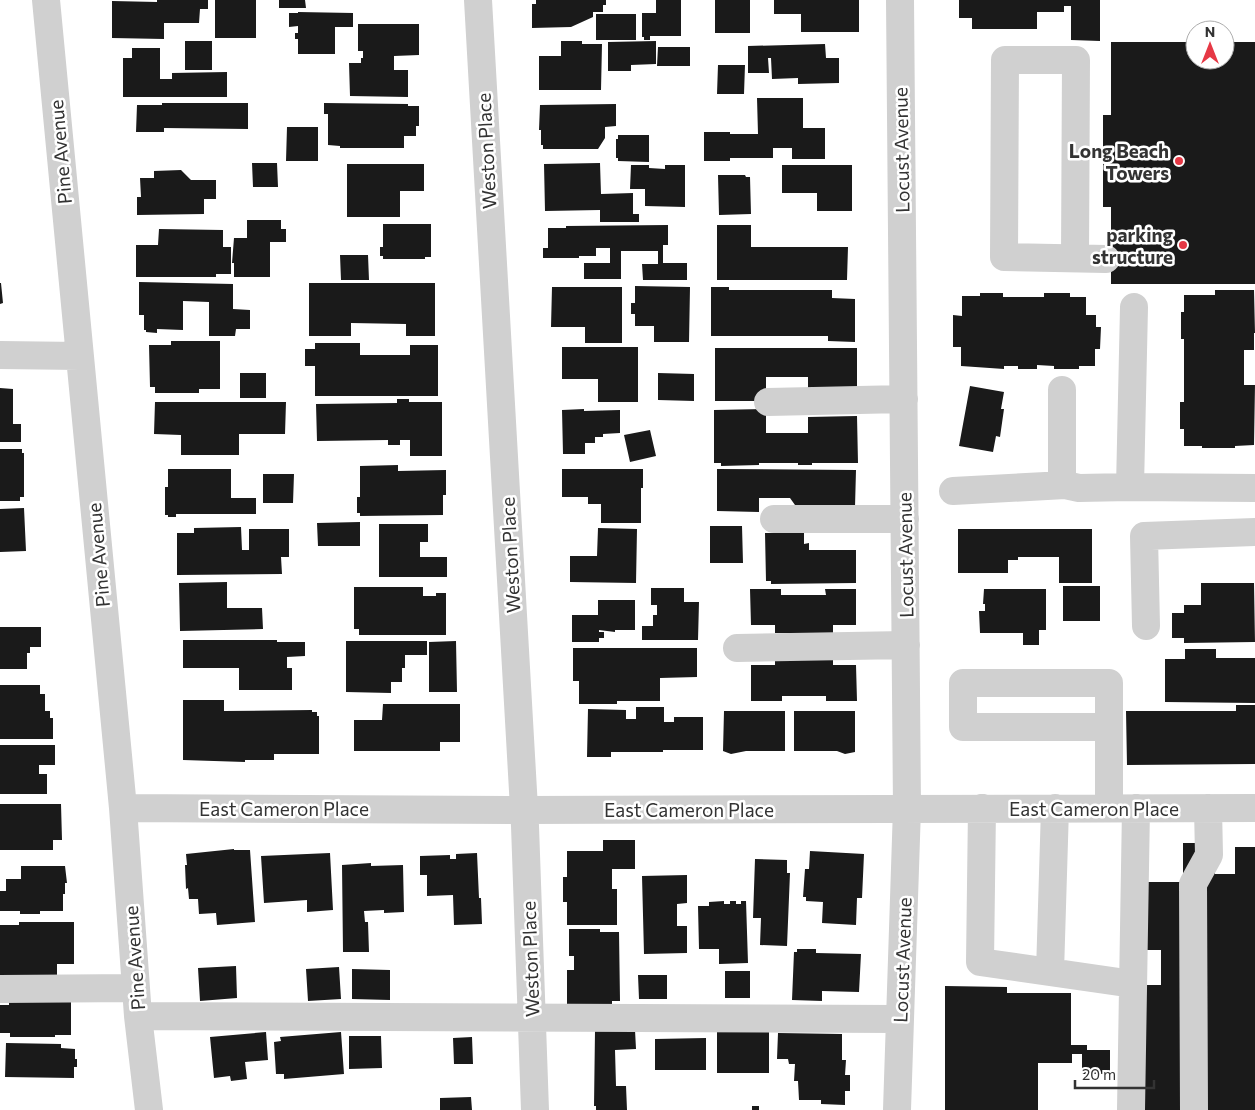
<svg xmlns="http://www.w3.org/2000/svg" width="1255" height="1110" font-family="Commissioner,sans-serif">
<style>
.building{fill:#1a1a1a}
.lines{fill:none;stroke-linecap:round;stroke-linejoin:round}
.minor{stroke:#d0d0d0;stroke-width:28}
.poi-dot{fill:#e63845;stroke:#fff;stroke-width:2}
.labels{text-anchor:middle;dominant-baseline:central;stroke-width:5;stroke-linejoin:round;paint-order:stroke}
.street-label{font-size:19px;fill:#333;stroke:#fff}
.poi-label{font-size:19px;font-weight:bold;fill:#333;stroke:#fff;text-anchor:end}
</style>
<rect width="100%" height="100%" fill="#fff"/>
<!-- building -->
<path class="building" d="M157 0H208V9H200L199 23H164V39L112 38V1L157 2Z
M215 0H256V38H215Z
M279 0H305L306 8H279Z
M536 0H606V5H603V12H593V17L571 27 532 28V4H536Z
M656 0H681V36H650V40H644V37H642V13H656Z
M715 0H750V33H715Z
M774 0H859V32H801V14H774Z
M959 0H1100V41L1071 40V6H1064V12H1037V29H972V18H959Z
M298 12 353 13V27H335V54H298V39H295V33H298V26L289 27V13H298Z
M596 14H636V40H596Z
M358 24H419V55L394 56V70H408V97L350 96 349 63H361V58H363V51H358Z
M185 41H212V70H185Z
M561 41H582V44H602L601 90H539V56H561Z
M656 41V64L631 65V71H608V42Z
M1111 42H1195V60H1225V42H1255V284H1111V207H1103V115H1111Z
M825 44 826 58H839V83L798 84V78L772 79 771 58H768L769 73H748V46Z
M658 47H690V66H657Z
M132 48H160V79H172V73L227 72V97H123V58H132Z
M718 65H745L744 94H717Z
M757 98H803V128H825V159H792V148H773V158H730V161H704V132H730V134H758Z
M162 103H248V129L164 128V132H136L137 105H162Z
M324 103 408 104V106H419V126H416V136H404V148H340V146L328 145V114H324Z
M616 104V126L605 127V138L598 149H543V145H541V130H539L540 105Z
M287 127H318V161H286Z
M618 135H649V162L618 161V158H616V139H618Z
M252 163H277L278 187H253Z
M600 163 601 194 633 193V214H639V222H600V210L545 211 544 164Z
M347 164H424V191H400V217H347Z
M631 165H649V168L665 169V165H685V207L645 206V189H630Z
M782 165H852V211H817V193H782Z
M181 170 191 180H216V199H204V214L137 215V197H141L140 178H154V171Z
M718 175H745L746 177H750L751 214 719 215Z
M247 220H281V229H286V242H270V277H234V263H232L234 238H247Z
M383 224H431V257H425V259H383V256H380V247H383Z
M668 225V245H663V263H687V280H643L642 264H658V251H621V279H584V263H610V248H596V256H579V258H543V248H548V228H566V226Z
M717 225H751V247H848L847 280H717Z
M159 229 223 230V247H231V274H216V277H136V245H158Z
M340 255H368L369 280H341Z
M139 282 233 284V309L250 310V329H236L235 336H209V302L183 301V330L157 329V333L146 332V330H144V315H139Z
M0 283H1L3 303 0 304Z
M309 283H435V336H406V324L351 323V336H309Z
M635 286 690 287 689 342H654V326H635V314H631V303H635Z
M552 287H622V343H585V327H551Z
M711 287H729V290H832V298L855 299V342L828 341V336H711Z
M1215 290H1254L1255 333H1254V350H1244V385H1255L1254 445 1235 446V448H1202V446H1184V429H1180V402H1184V339H1181V312H1184V295H1215Z
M980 293H1003V297H1044V293H1070V297H1086V315H1096V327H1101L1100 349H1095V366H1079V369H1054V366L1037 365V369H1018V366H1004V369L961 366V347H953V315L962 316V296H980Z
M171 341H220V389H199V393H155V387H150L149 345H171Z
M315 343H360V355H410V345H438V396H315V366H305V349H315Z
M562 347H638V402H598V379H562Z
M715 348H857V394H808V377H766V401H715Z
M240 373H266V398H240Z
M658 373 694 374V401L658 400Z
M970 386 1004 392 1001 409H1004L1000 437 996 436 993 452 959 446Z
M0 388 13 389V424H21V442H0Z
M397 399H409V402H442V456H410V440H400V445H388V440L317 441 316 404 397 403Z
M155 402H286L285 434H239V455H181V435L154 434Z
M584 409V411L620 410V433L603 434V437H595V443H585V454H563L562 410Z
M766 409V433H808V417L857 416 858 463H812V465H798V463H759V465L721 466V463H714V410Z
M650 430 656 456 630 462 624 435Z
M0 449H22V453H24V497H20V501H0Z
M398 465V471L446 470V495H443V515L360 516V513H357V497H360V466Z
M168 469H231V498H256V514H176V517H168V515H165V487H168Z
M562 469H643V488H641V523H601V504H588V497H562Z
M717 469 856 470 855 507 800 512 790 498H759V512L717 511Z
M263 474H294L293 503H263Z
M24 508 26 551 0 552V509Z
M360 522V546H318L317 523Z
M379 524H428V542H420V557H447V577H379Z
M710 526H742L743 563H710Z
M241 527 242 550H249V529H289V557H281L282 574 177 575V533H194V528Z
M598 528 637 529 636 583 570 582V556H597Z
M958 529H1092V583H1059V557H1018V560H1008V573H958Z
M765 533H804V544L809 543V550H856V583L771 584V581H766Z
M227 582V608H262L263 629 180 631 179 583Z
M1201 583H1254L1255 642 1184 643V638H1172V613H1184V605H1201Z
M1063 586H1100V621H1063Z
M354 587H423V596H436V593H446V635H359V629H354Z
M651 588H684V602H699L698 640H642V626H653V615H657V605H651Z
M750 589H781V595H826L825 589H856V625H833V633H775V625H751Z
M984 589H1046V630H1039V645H1023V633H980L979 611H985V604H983Z
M598 600H635V630H615V632L599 630V632H604V638H599V642H572V615H598Z
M0 627H41V647H30V653H27V669H0Z
M183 640H277V642H305V656L287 657V668H292V690H239V668H183Z
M346 641H427V655H405V668H402V682H391V693L346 692Z
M456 641 457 692H429V642Z
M573 648H697V677L660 678V701H617V704H579V681H573Z
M1185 649H1216V658H1255V703L1165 702V659H1185Z
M775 657H833V665H856L857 701H826V696H782V701H751V665H775Z
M0 685H40V694H45V711H50V718H53V739H0Z
M183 700H224V711L312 710V712H317V716H319V754H274V760H245V762L183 760Z
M383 704H460V742H440V751H354V720H382Z
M1236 705H1255V764L1127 765 1126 711H1236Z
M636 707H664V722H674V717H703V750H663V752H611V757H587L588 709 626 710V719H636Z
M724 711H785V751H746L731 754 723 751Z
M794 711H855V752L845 754 837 751H794Z
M0 745H55V765H39V774H47V794H0Z
M0 804H61L62 840H53V850H0Z
M603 840H635V869H612V889H617V925H567V902H563V877H567V851H603Z
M1183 843H1215V874H1235V847H1255V1110H1140V985H1161V950H1140V882H1183Z
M234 849V850H250L255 922 217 925 216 913 199 914 198 899H189L188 888 186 889 185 865H187L186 854Z
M810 851 864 854 862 898H857L856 925 822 923 823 902 806 901V897H803L805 869H809Z
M330 853 333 910 307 912V900L264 903 261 856Z
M477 853 479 898H481L482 924 454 925 453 895 427 896V875H420V856L450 855V859H456V854Z
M755 859 787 860V873H790L787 946 760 945 761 918H753Z
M371 863V866L403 865 404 912 384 913V910L364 911 365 922H368L369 952H343L342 865Z
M21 866H65L67 883H65V894H63V911H40V914H20V911H0V891H6V879H21Z
M687 875V903L677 904V926H687V953L644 954 642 876Z
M724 901V904H730V901H736V904H741V901H746L748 963 719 964V949H699L698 906H709V902Z
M19 922H74V964H57V978H0V925H19Z
M569 929H600V932H619L620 1001H612V1005H567V970H574V956H569Z
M797 949H816V953L861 954 859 992 822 991V1001L792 1000 794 952H797Z
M236 966 237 998 200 1001 198 968Z
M339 967 341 999 308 1001 306 969Z
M352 969 390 970V1000L352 999Z
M725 971H750V998H725Z
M638 975H667V999H639Z
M945 986 1007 987V993H1071V1045H1087V1050H1110V1074H1082V1054H1072V1063H1038V1110H945Z
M9 1002H71V1035H55V1037H10V1033H0V1005H9Z
M635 1030 636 1049 615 1050 616 1086H626L627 1110H596V1106H594L595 1031Z
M717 1031H769V1073H717Z
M266 1032 268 1060 245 1062 247 1079 231 1081 230 1076 214 1078 210 1037Z
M341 1032 344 1074 284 1079V1074H276L274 1042 281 1041 280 1037Z
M778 1033 842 1034V1060H846L845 1075H850V1091H845V1105L821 1104V1100H799L798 1081H794L795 1064H789L788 1059H777Z
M349 1036H381L382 1068 349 1069Z
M472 1037 473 1064H454L453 1038Z
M706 1038V1070H655V1039Z
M6 1043 61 1044V1048L75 1049V1059H77V1067H74V1078L5 1077Z
M471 1097 472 1110H440V1098Z
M752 1106H759V1110H752Z"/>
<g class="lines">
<!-- minor -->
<path class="minor" d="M46 0 123 808 138 1016 149 1110
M478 0 525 826 535 1110
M1075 258 1076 60H1005L1004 257 1106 259
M1134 307 1130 487 1255 488
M0 355 80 356
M1062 390V476L1065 485 1079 488 1130 487
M768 402 904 399
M953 491 1065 485
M774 519H905
M1146 626 1144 536 1255 532
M737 648 906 645
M1108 727H963V683H1109V808
M123 808 524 810 1255 808
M982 808 980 962 1133 984
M1050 972 1055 808
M0 989 136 988
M138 1016 900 1019
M897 1110 907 808 900 0
M1131 1110 1136 808
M1194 1110 1193 884 1209 855 1208 808"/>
</g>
<!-- markers -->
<g class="poi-dot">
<circle cx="1179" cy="161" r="5"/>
<circle cx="1183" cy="245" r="5"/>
</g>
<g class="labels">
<!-- street labels -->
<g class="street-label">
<text transform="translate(901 150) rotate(-91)">Locust Avenue</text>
<text transform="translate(486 151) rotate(-93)">Weston Place</text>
<text transform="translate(60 152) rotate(-95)">Pine Avenue</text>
<text transform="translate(98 555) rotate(-95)">Pine Avenue</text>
<text transform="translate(510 555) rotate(-93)">Weston Place</text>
<text transform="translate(905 555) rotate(-91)">Locust Avenue</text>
<text x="284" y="808">East Cameron Place</text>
<text x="1094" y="808">East Cameron Place</text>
<text x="689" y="809">East Cameron Place</text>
<text transform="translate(134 958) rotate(-94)">Pine Avenue</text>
<text transform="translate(530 959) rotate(-92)">Weston Place</text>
<text transform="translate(902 960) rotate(-88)">Locust Avenue</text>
</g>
<!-- poi labels -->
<g class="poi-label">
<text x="1169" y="150">Long Beach<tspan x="1169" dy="22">Towers</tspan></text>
<text x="1173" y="234">parking<tspan x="1173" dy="22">structure</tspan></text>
</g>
</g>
<!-- north arrow -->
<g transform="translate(1210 45)"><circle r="24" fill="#ffffff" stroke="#adadad"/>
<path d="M0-4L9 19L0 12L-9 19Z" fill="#e63845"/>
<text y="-8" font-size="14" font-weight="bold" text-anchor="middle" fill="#333333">N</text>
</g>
<!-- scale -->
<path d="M1075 1080v8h79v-8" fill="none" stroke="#333333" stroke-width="2.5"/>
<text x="1082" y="1080" font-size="15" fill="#333333" stroke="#ffffff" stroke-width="4" paint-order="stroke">20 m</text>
</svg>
